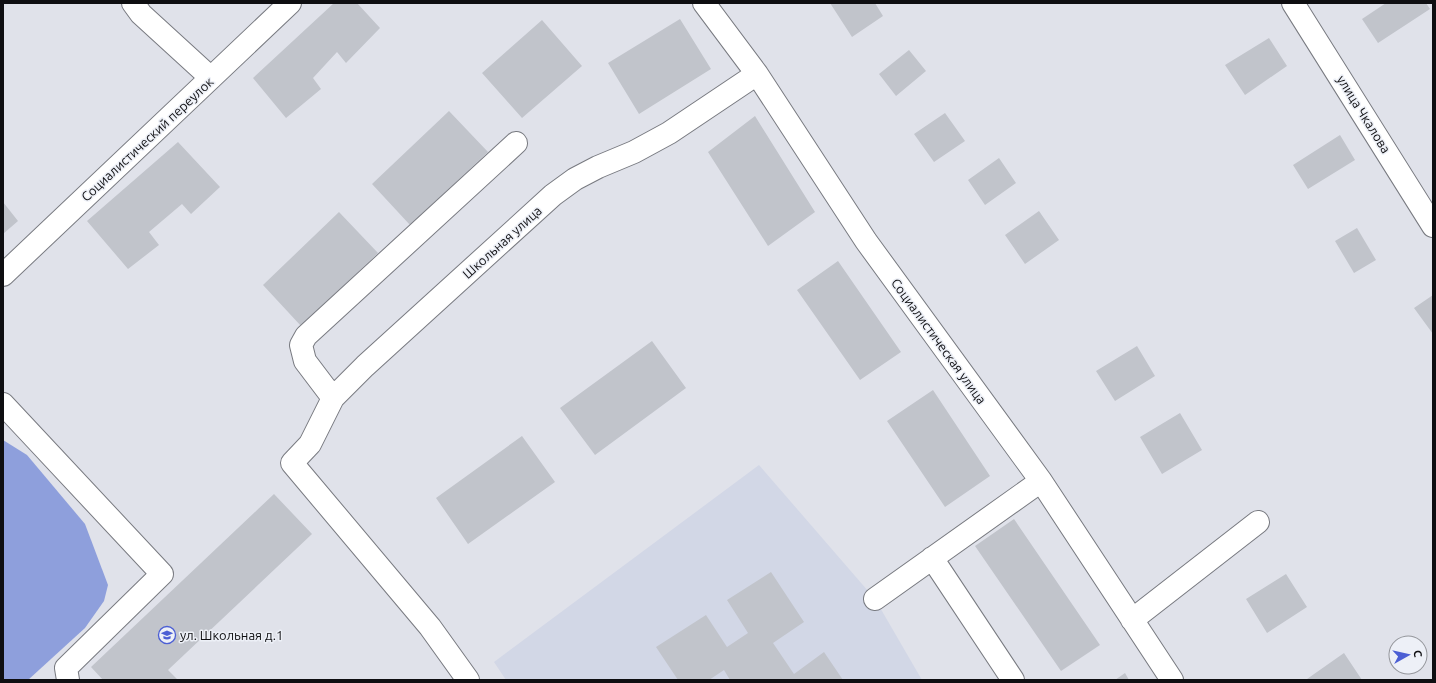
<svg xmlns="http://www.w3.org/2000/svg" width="1436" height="683" font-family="Ubuntu,sans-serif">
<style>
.built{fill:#d2d7e6}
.forest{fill:#8e9fdc}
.building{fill:#c1c4cb}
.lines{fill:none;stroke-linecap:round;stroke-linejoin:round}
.minor-casing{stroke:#787a80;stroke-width:24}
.minor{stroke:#fff;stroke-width:22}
.labels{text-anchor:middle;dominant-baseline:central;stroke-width:3;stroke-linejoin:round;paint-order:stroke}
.street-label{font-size:13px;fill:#0e0e11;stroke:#edf0f7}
.poi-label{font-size:13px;fill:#0e0e11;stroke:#edf0f7;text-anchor:start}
</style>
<rect width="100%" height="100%" fill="#e0e2ea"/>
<!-- built -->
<path class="built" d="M759 465 875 599 922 680H506L494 662Z"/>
<!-- forest -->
<path class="forest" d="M3 440 27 455 85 524 108 585 104 601 85 628 28 680H3Z"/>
<!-- building -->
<path class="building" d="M334 3H357L380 28 346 63 337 52 313 78 321 89 286 118 253 78Z
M830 3H875L883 16 852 37Z
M1386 3H1426L1430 9 1378 43 1362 19Z
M680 19 711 69 639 114 608 63Z
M542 20 582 66 522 118 482 73Z
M1269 38 1287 66 1245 95 1225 65Z
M909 50 926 71 896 96 879 74Z
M449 111 488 152 410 225 372 184Z
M945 113 965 141 934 162 914 134Z
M755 116 815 212 768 246 708 152Z
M1340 135 1355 160 1308 189 1293 165Z
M178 142 220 187 191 214 182 204 149 232 159 245 128 269 87 221Z
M999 158 1016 183 985 205 968 180Z
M3 202 18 221 3 234Z
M1039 211 1059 240 1025 264 1005 235Z
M339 212 378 253 301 326 263 285Z
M1357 228 1376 260 1354 273 1335 241Z
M838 261 901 352 860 380 797 290Z
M1433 295V334L1414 308Z
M652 341 686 388 595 455 560 408Z
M1137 346 1155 376 1115 401 1096 371Z
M933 390 990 476 945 507 887 421Z
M1180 413 1202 450 1162 474 1140 437Z
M522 436 555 482 468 544 436 498Z
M274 494 312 534 168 670 178 680H103L91 667Z
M1014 519 1100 645 1061 671 975 546Z
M771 572 804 622 773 643 794 674 824 652 843 680H730L724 670 709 680H678L656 647 706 615 727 647 748 633 727 600Z
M1286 574 1307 607 1267 633 1246 599Z
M1344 653 1362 680H1308L1307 679Z
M1125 673 1129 680H1115Z"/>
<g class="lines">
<!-- minor casing -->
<g class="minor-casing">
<path id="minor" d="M133 3 141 14 211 78
M704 3 757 74 866 241 1041 481 1172 680
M1293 3 1433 226
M3 275 290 3
M333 398 305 361 301 345 306 336 516 143
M3 404 162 574 66 668 68 680
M932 558 1013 680
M875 599 1041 481
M1132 620 1258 522
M468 680 430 627 292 463 310 444 333 398 365 366 553 195 575 179 598 167 634 152 669 133 757 74"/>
</g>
<!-- minor -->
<use href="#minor" class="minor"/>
</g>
<!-- icons -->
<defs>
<g id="school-ring" transform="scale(0.9)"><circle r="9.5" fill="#edf0f7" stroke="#4c5fd4" stroke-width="1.5"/><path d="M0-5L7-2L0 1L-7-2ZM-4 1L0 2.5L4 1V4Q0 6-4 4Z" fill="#4c5fd4"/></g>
</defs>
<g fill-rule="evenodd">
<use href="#school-ring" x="167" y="635"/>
</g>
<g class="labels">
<!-- street labels -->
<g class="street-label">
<text transform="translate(1364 114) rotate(58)">улица Чкалова</text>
<text transform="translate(147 139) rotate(-43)">Социалистический переулок</text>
<text transform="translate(502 242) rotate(-42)">Школьная улица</text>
<text transform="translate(939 341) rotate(54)">Социалистическая улица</text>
</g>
<!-- poi labels -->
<g class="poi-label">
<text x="180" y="635">ул. Школьная д.1</text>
</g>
</g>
<!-- border -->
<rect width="1436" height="683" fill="none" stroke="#0e0e11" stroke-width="8"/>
<!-- north arrow -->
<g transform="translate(1408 655) rotate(82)"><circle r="19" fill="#edf0f7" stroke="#94969b"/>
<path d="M0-3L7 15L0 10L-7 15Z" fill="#4c5fd4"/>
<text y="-6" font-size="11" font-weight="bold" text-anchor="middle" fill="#0e0e11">С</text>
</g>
</svg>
